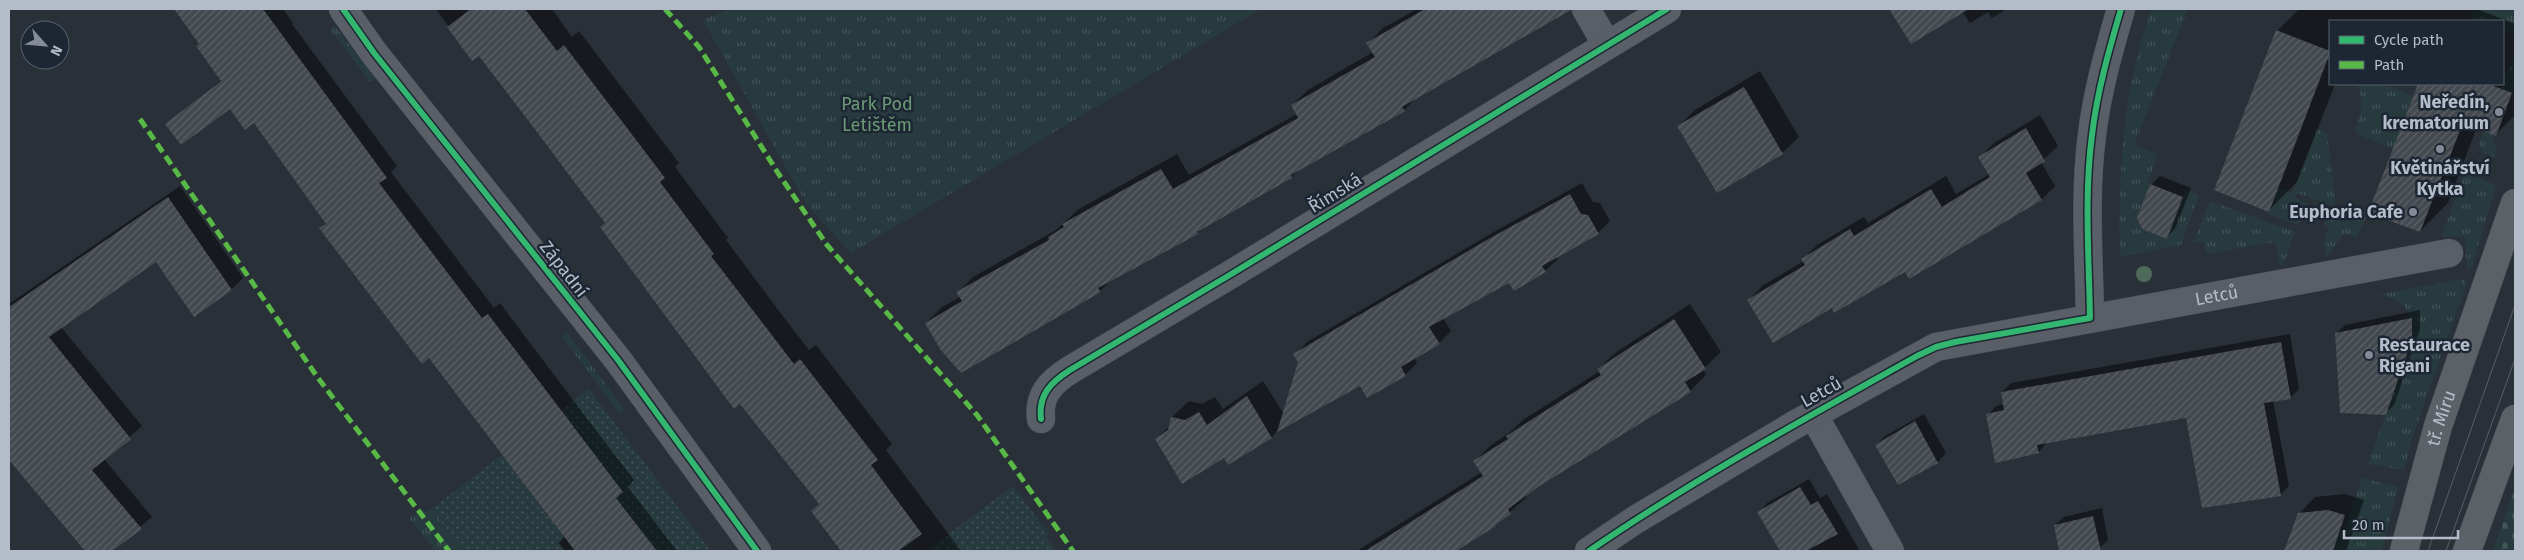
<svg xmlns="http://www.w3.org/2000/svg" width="2524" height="560" font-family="'Fira Sans',sans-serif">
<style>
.grass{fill:url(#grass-tufts)}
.cemetery{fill:url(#cemetery-stones)}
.garden{fill:url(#garden-dots)}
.shadow{fill:#0007}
.building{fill:url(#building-hatch)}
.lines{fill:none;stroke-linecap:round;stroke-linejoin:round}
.minor-casing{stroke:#484c53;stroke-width:29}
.major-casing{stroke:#484c55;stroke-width:29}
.minor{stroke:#5a5e66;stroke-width:28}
.major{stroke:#5c6168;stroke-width:28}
.tram{stroke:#595d64;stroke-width:1}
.quiet{stroke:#58b947;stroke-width:5;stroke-dasharray:10 5;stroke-linecap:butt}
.cycleway-casing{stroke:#1d2633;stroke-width:9}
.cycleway{stroke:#33b770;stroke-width:6}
.tree{fill:#4e6a5a}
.poi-dot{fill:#848b96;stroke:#1d2633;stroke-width:2}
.labels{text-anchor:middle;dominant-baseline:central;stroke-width:5;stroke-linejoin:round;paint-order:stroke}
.poi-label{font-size:18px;font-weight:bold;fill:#b4bcc9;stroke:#1d2633;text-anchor:end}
.park-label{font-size:18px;fill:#6b9a76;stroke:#1d2633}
.street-label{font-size:18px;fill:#b4bcc9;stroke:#1d2633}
</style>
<defs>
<pattern id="grass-tufts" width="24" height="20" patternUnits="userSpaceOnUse" patternTransform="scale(1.25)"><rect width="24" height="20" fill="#273a3e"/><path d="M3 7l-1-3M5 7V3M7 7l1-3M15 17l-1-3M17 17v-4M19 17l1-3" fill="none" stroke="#445559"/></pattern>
<pattern id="cemetery-stones" width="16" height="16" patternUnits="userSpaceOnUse" patternTransform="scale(1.25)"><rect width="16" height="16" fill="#273a3e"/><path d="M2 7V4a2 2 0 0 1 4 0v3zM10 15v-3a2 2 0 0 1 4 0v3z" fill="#445559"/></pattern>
<pattern id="garden-dots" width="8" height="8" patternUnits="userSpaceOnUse" patternTransform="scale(1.25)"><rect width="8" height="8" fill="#273a3e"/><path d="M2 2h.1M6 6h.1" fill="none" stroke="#445559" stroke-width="1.8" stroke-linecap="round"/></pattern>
<pattern id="building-hatch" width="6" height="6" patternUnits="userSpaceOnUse" patternTransform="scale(1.25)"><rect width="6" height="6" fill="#444950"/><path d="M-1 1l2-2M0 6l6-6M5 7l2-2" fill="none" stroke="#5d6168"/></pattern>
</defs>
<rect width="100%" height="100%" fill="#2a3038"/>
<!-- grass -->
<path class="grass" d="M729 9H1261L851 253 807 205 703 20Z
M2152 9H2188L2134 145 2156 153V162L2147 183 2150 184 2137 218 2141 229 2167 239 2186 190 2199 195 2181 245 2121 257C2118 237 2120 216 2120 196 2122 132 2129 69 2152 9Z
M2474 9H2515V36L2503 31V21L2470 19Z
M334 25 376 79 370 82 330 29Z
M2512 59 2515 61V82L2493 139 2496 147 2495 157 2481 152 2479 144Z
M2357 84H2382L2413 96 2393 149 2357 134 2355 129C2361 114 2364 100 2357 84Z
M2317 129 2327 133 2336 207 2297 193 2295 198 2309 204 2298 225 2268 214 2278 188 2292 193Z
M2465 173 2496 185 2472 267 2467 269 2465 236 2441 237Z
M2210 201 2295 232 2284 264 2280 267 2275 242 2206 254 2204 242 2193 243Z
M2344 208 2357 213 2360 210 2368 213 2356 238 2344 233 2327 257 2323 244 2329 228 2323 223 2327 212 2340 215Z
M2461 279 2466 281V285L2413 436 2404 470 2368 464 2412 339C2412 312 2407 299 2378 295Z
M567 332 625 410 620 414 561 336Z
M2362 478 2398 487 2382 551H2333L2338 535H2342Z
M431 509 463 551H435L410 519 412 516Z"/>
<!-- cemetery -->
<path class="cemetery" d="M2515 488V551H2493Z"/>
<!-- garden -->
<path class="garden" d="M589 389 711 551H657L616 498 623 492 571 423 551 438 548 435 509 464 564 537 557 543 564 551H463L431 509Z
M1013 486 1049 534 1046 537 1056 551H926Z"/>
<!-- shadow -->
<path class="shadow" d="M176 9H283L293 23 292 24 397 166 391 172 494 308 500 303 582 412 634 480 628 487 677 551H565L559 543 565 536 429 357 321 229 327 223 255 121 230 108 167 124 222 79Z
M436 9H552L572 37 579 31 679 163 675 167 728 238 726 240 782 315 809 350 816 345 892 444 886 450 961 551H843L812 511 820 503 480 54 472 59Z
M1417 9H1562L1549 21 1416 98 1404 110 1300 168 1292 177 1204 226 1197 233 1111 280 1100 291 926 323 942 307 960 297 958 292 973 277 1056 230 1079 209 1177 154 1189 175 1297 114 1292 105 1308 90 1373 52 1368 43 1383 28Z
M1891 9H2007L1992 18 1988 12 1970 23 1962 11 1911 42Z
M2299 9H2477L2515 24V115L2495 135 2477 127 2448 203 2420 231 2370 213 2420 84H2503V21H2330V84H2335L2297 182 2269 210 2277 31Z
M1760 71 1799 137 1782 153 1718 192 1679 126 1695 110Z
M2040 115 2058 146 2041 162 2055 186 2042 199 1832 307 1749 300 1762 286 1804 261 1803 259 1817 245 1864 217 1868 223 1946 176 1956 194 1990 174 1980 157 1994 143Z
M2160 176 2191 188 2175 229 2167 237 2151 185Z
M1582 183 1593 202 1600 203 1610 221 1598 233 1556 257 1558 259 1545 271 1510 281 1443 318 1451 331 1439 343 1415 358 1417 363 1405 375 1361 385 1278 430 1272 437 1229 463 1224 457 1156 439 1171 425 1172 417 1189 401 1202 404 1215 397 1223 409 1263 381 1284 414 1299 362 1295 355 1307 342 1499 229Z
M180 186 243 278 232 289 194 315 157 260 61 327 142 426 104 459 152 517 110 551H87L9 456V304Z
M1690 304 1721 352 1703 369 1706 375 1690 391 1538 486 1525 495 1527 497 1495 525 1455 551H1357L1482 472 1475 461 1491 445 1509 433 1523 420 1600 371 1598 369 1615 353Z
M2420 310V329L2394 405 2385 414 2336 334 2345 325Z
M2290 334 2299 389 2290 398 2273 400 2289 486 2280 495 2187 416 2047 442 2039 452 1996 461 1988 415 1996 406 2004 404 2002 392 2011 383Z
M1924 414 1946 453 1938 462 1899 484 1877 445 1885 436Z
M1809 479 1820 498 1827 494 1860 551H1781L1759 512 1767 503Z
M2345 494 2364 500 2346 551H2296L2287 548 2299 514 2315 497Z
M2102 508 2108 540 2100 548 2085 551H2060L2055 525 2064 517Z"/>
<!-- building -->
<path class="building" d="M174 9H263L387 178 379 183 482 318 488 314 623 492 616 498 657 551H575L429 358 422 364 319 228 326 224 254 123 245 130 230 109 181 145 165 124 221 81 196 46 199 44Z
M471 9H525L557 51 564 45 665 178 660 182 714 254 711 256 768 330 794 364 800 359 878 460 871 465 922 534 898 551H841L811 511 819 504 740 404 734 409 600 227 605 223 531 124 479 56 472 61 447 27Z
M1425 9 1571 10 1402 107 1405 111 1291 175 1292 178 1197 232 1198 234 1098 288 1101 292 961 373 940 349 925 323 962 301 956 292 1049 240 1048 237 1064 227 1062 224 1161 169 1173 189 1298 118 1291 105 1375 57 1366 43Z
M1889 9H1969L1911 44Z
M2276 30 2330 51V53L2269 212 2214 190Z
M2418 84H2488L2512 93 2496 136 2463 123 2420 232 2368 213Z
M1744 87 1783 154 1717 193 1677 126Z
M2026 128 2045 161 2026 173 2042 200 1909 279 1905 272 1834 313 1832 308 1773 343 1747 300 1805 265 1801 259 1850 229 1854 236 1931 189 1942 207 1990 177 1978 157Z
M2150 184 2183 197 2167 239 2142 229 2137 218Z
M1570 194 1581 214 1588 215 1599 234 1542 266 1546 272 1514 291 1509 283 1429 327 1440 344 1401 367 1406 376 1367 398 1360 386 1277 432 1298 362 1293 354 1485 241Z
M168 197 232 290 194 317 156 262 49 337 131 439 92 470 142 529 112 551H85L9 460V307Z
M2412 318V339L2386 415 2340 413 2335 333Z
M1674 319 1706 369 1685 382 1691 392 1538 487 1508 509 1511 514 1495 525 1496 526 1456 551H1365L1483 476 1473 461 1508 439 1506 436 1601 375 1597 369Z
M2281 342 2291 399 2264 403 2281 496 2202 508 2186 418 2037 445 2039 453 1995 463 1986 414 2004 410 2001 392Z
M1247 396 1272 438 1228 465 1224 458 1182 484 1155 439 1168 430 1171 417 1185 420 1199 412 1207 425Z
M1915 421 1938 463 1898 485 1875 445Z
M1800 487 1811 505 1818 501 1838 534 1806 551H1780L1757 512Z
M2328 510 2345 515 2333 551H2284L2298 513Z
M2093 516 2101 551H2059L2054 525Z"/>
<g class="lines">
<!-- minor casing -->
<g class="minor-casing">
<g id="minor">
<path d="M343 9 374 53 618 360 757 551"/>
<path d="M1586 9 1607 45"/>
<path d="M2090 318C2089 258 2084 195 2092 135 2097 92 2109 50 2121 9"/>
<path d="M1813 414 1890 551"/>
<path d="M1041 419C1038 395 1051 382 1070 370L1233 273 1667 9"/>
<path id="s1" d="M1589 551 1635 520 1796 424 1936 347 2449 253"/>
</g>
</g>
<!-- major casing -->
<g class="major-casing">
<g id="major">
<path id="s2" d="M2404 551 2438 426 2515 203"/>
<path d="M2467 551 2515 419"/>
</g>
</g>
<!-- minor -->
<use href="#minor" class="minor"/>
<!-- major -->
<use href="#major" class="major"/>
<!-- tram -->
<path class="tram" d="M2428 551 2515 305
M2446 551 2515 359"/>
<!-- quiet -->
<path class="quiet" d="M665 9 699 47 778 173 827 245 977 415 1073 551
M140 119 318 378 449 551"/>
<!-- cycleway casing -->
<g class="cycleway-casing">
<path id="cycleway" d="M343 9 374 53 618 360 757 551
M1041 419C1038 395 1051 382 1070 370L1233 273 1667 9
M1589 551C1694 479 1806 418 1917 356L1936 347 1955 342 2090 318C2089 258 2084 195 2092 135 2097 92 2109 50 2121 9"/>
</g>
<!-- cycleway -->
<use href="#cycleway" class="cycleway"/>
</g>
<!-- trees -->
<circle class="tree" cx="2144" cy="274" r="8"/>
<!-- markers -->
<g class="poi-dot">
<circle cx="2499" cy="112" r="5"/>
<circle cx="2440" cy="149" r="5"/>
<circle cx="2413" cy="212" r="5"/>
<circle cx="2369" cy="355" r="5"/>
</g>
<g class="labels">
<!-- poi labels -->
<g class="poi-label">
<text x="2489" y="102">Neředín,<tspan x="2489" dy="21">krematorium</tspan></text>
<text x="2440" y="168" text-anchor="middle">Květinářství<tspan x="2440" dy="21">Kytka</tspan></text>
<text x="2403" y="212">Euphoria Cafe</text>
<text x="2379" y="345" text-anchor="start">Restaurace<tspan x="2379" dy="21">Rigani</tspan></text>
</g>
<!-- park labels -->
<g class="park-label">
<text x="877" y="104">Park Pod<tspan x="877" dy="21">Letištěm</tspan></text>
</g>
<!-- street labels -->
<g class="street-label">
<text transform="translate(1335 193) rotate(-32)">Římská</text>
<text transform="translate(564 269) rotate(52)">Západní</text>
<text stroke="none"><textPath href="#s1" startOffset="688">Letců</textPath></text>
<text transform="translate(1821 392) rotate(-29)">Letců</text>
<text stroke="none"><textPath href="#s2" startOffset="138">tř. Míru</textPath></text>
</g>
</g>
<!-- border -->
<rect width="2524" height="560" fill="none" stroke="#b4bcc9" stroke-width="20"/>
<!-- legend -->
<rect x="2329" y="20" width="175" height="65" fill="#1d2633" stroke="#59626f"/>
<rect x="2339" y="36" width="25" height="8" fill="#33b770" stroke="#59626f"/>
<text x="2374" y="45" font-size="15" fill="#b4bcc9">Cycle path</text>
<rect x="2339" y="61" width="25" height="8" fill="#58b947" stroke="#59626f"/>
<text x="2374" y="70" font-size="15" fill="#b4bcc9">Path</text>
<!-- north arrow -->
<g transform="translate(45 45) rotate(117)"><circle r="24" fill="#1d2633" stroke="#59626f"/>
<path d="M0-4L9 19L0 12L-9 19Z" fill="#848b96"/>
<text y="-8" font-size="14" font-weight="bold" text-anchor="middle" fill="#b4bcc9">N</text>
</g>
<!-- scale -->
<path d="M2344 530v8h114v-8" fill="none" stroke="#b4bcc9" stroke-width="2.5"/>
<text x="2352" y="530" font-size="15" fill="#b4bcc9" stroke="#1d2633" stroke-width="4" paint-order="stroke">20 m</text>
</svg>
